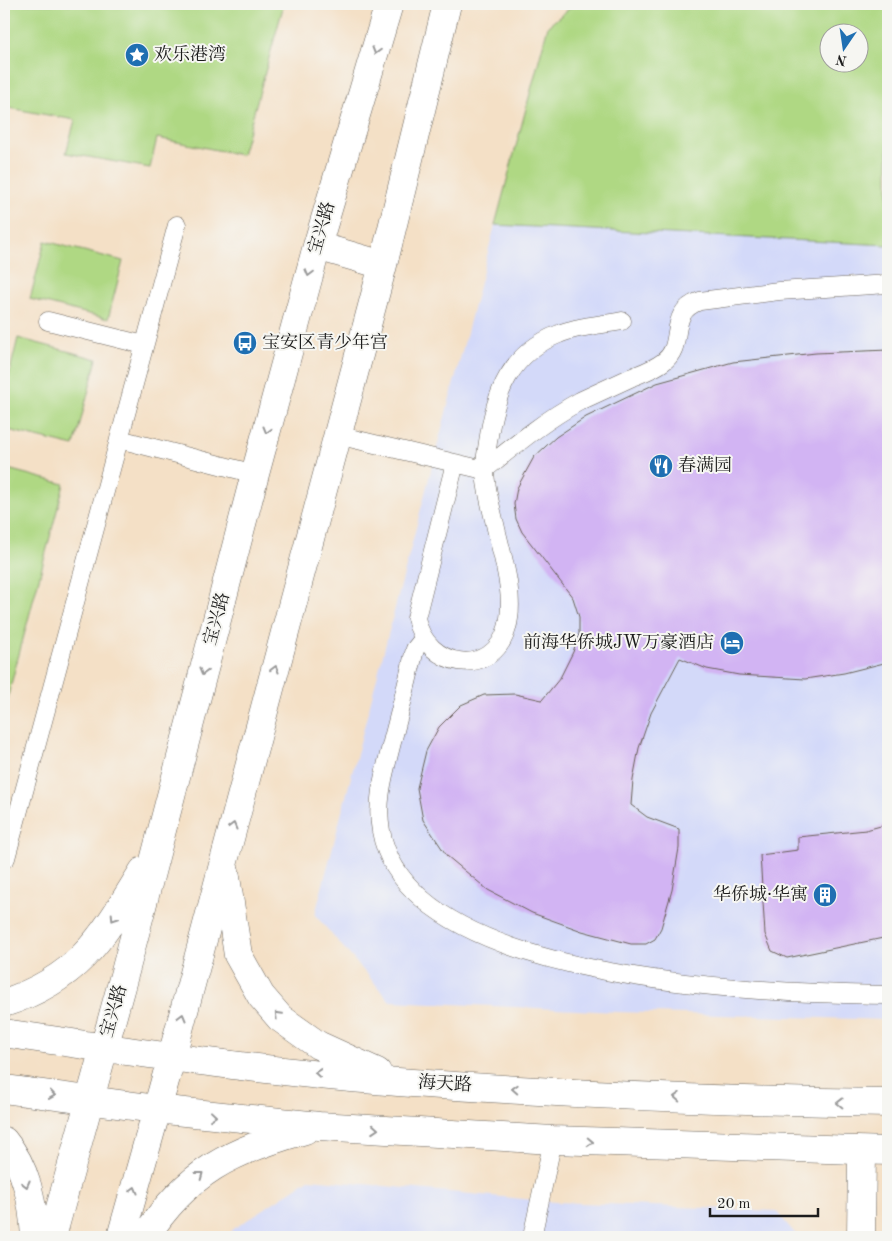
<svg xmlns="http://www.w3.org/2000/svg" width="892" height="1241" font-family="'Old Standard TT','Noto Serif SC',serif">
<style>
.built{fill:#d3d9f9}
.green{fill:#afd883;stroke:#667a50;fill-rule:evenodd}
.building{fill:#d2b4f3}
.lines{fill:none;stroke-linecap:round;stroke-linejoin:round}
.lane-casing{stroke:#686158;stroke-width:19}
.street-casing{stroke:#686158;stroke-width:29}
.secondary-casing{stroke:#686158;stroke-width:29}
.lane{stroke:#fff;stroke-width:18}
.street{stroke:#fff;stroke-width:28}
.secondary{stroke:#fff;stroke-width:28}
.oneway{stroke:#999}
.labels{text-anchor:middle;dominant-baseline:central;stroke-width:4;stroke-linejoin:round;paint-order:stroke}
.poi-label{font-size:18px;fill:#1c1c1c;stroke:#f6f6f2;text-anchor:start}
.street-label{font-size:18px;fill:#1c1c1c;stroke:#f6f6f2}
</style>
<rect width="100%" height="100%" fill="#f6f6f2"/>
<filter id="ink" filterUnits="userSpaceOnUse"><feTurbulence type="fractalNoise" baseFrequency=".02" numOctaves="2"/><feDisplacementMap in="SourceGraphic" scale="10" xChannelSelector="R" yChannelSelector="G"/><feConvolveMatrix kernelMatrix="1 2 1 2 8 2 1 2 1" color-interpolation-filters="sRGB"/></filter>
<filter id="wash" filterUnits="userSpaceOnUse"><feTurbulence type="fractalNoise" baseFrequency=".0096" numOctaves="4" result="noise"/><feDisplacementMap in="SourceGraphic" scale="20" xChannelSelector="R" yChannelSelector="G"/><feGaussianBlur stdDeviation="1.12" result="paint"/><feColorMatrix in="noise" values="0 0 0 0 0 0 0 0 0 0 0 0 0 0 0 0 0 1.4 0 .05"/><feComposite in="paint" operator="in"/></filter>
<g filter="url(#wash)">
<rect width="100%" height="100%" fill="#f4e0c6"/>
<!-- built -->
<path class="built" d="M495 225 888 245V1020L618 1012 390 1001 315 915Z
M309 1179 555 1202 776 1211 798 1237H230L232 1230Z"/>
<!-- green -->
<path class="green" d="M4 4H284L242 155 157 138 150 168 66 153 75 120 4 107Z
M575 4H888V245L495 225 548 26ZM830 32H860V62H830Z
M45 241 123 261 108 319 30 299Z
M18 338 97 359 74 446 4 429V395Z
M4 468 64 484 4 711Z"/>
<g id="blocks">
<!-- building -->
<path class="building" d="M888 350V662L844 673 805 679 739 675 707 669 680 658 651 713 639 748 633 780 631 805 647 817 679 829V848L672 890 661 928 655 939 646 944H631L582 931 532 913 488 890 447 856 423 820 417 788 426 751 439 727 461 705 484 695 515 694 542 700 560 678 573 652 579 634V617L573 598 522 532 516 519 514 504 517 488 534 457 556 437 586 417 657 383 733 362 816 353Z
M888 824V937L787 958 772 951 765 934 760 855 798 850V837L866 830Z"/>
</g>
</g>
<g filter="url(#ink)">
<use href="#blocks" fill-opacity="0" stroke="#686158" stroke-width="1"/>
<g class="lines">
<!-- lane casing -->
<g class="lane-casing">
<path id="lane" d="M48 321 144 345
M337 435 484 470C515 445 545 420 580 401 597 393 615 385 632 377 642 373 654 369 663 362 687 345 665 313 700 301L779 291 888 284
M119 439 255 474
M455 463 416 618C426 669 493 679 507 628 516 596 502 556 495 524 491 507 486 489 485 472 484 462 487 451 488 442 495 393 510 353 559 334 578 326 602 325 622 321
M423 639 415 649C408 679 401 708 393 738 386 768 375 799 381 831 409 985 768 993 888 995
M4 858H6L177 225
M532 1237 553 1140"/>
</g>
<!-- street casing -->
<g class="street-casing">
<path id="street" d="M861 1237 862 1151"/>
</g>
<!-- secondary casing -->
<g class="secondary-casing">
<path id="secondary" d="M317 246 383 265
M225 871 238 955 261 996 280 1018 318 1045 377 1072
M4 1003C81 978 103 936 143 871
M4 1033C133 1052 267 1072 398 1082 561 1094 725 1101 888 1103
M4 1089 156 1109 319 1126 553 1140 888 1151
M4 1141C27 1168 33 1203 35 1237
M52 1237 126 968 255 474 317 246 389 4
M121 1237 172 1056 383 265 447 4
M145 1237C188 1171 231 1151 305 1130"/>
</g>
<!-- lane -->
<use href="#lane" class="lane"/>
<!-- street -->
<use href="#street" class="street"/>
<!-- secondary -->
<use href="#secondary" class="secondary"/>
</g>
<!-- one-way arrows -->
<defs><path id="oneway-chevron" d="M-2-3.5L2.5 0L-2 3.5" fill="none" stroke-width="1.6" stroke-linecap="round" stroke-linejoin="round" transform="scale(1.25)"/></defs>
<g class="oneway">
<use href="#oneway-chevron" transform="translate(376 51) rotate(106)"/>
<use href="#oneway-chevron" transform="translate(309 273) rotate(105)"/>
<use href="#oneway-chevron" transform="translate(267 430) rotate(105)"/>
<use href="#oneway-chevron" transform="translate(275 669) rotate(-75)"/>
<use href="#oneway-chevron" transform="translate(203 672) rotate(105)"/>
<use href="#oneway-chevron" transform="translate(233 826) rotate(-75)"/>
<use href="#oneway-chevron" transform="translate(114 918) rotate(123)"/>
<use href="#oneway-chevron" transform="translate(278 1015) rotate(-134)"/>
<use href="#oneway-chevron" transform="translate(182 1017) rotate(-75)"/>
<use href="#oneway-chevron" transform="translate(318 1073) rotate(-174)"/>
<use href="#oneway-chevron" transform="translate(515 1089) rotate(-177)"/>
<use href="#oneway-chevron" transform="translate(52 1095) rotate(8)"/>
<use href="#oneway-chevron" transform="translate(677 1097) rotate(-177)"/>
<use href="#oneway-chevron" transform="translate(840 1103) rotate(-179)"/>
<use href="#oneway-chevron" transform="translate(213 1116) rotate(6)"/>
<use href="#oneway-chevron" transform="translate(375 1129) rotate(4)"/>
<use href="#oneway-chevron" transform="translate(590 1142) rotate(2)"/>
<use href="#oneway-chevron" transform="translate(200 1175) rotate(-37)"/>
<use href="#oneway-chevron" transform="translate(26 1184) rotate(76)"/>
<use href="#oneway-chevron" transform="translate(134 1190) rotate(-75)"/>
</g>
</g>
<!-- icons -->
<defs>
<g id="sight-disc" transform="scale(1.25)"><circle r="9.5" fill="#1f6fb2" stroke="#f6f6f2"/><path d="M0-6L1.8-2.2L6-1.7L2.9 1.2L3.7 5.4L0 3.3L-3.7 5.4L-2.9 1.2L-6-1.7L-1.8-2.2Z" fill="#fff"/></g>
<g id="bus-disc" transform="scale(1.25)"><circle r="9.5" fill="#1f6fb2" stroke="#f6f6f2"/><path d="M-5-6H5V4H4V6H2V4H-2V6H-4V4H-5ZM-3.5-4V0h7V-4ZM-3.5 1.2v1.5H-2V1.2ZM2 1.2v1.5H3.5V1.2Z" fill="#fff"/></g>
<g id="restaurant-disc" transform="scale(1.25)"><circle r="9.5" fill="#1f6fb2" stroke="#f6f6f2"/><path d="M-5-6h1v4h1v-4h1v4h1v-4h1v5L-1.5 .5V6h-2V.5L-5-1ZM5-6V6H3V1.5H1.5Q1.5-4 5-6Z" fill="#fff"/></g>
<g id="hotel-disc" transform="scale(1.25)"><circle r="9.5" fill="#1f6fb2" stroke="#f6f6f2"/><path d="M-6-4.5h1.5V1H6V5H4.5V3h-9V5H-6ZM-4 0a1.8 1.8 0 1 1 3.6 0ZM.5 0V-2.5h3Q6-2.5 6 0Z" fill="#fff"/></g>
<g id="building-disc" transform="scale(1.25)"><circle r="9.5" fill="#1f6fb2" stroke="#f6f6f2"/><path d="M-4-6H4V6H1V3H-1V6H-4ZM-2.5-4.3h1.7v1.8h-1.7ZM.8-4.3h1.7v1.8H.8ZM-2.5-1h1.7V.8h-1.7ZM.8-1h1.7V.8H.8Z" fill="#fff"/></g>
</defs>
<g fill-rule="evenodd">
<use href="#sight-disc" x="137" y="55"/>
<use href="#bus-disc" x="245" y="343"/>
<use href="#restaurant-disc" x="661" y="466"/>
<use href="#hotel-disc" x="732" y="643"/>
<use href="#building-disc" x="825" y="895"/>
</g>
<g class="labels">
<!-- poi labels -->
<g class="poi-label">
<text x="154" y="55">欢乐港湾</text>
<text x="262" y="343">宝安区青少年宫</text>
<text x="678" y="466">春满园</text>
<text x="714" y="643" text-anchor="end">前海华侨城JW万豪酒店</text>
<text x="808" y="895" text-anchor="end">华侨城·华寓</text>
</g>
<!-- street labels -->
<g class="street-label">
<text transform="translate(322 228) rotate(-74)">宝兴路</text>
<text transform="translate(217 619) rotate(-75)">宝兴路</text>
<text transform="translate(114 1011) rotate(-74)">宝兴路</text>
<text transform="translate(445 1084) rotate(3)">海天路</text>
</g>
</g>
<!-- margin -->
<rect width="892" height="1241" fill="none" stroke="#f6f6f2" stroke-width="20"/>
<!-- north arrow -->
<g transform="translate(844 48) rotate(193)"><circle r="24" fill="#f6f6f2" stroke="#9f9f9c"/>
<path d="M0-4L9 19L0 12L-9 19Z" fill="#1f6fb2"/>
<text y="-8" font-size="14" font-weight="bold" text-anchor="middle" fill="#1c1c1c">N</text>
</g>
<!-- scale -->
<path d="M710 1208v8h108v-8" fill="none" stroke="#1c1c1c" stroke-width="2.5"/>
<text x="717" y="1208" font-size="15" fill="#1c1c1c" stroke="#f6f6f2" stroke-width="4" paint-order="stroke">20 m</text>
</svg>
